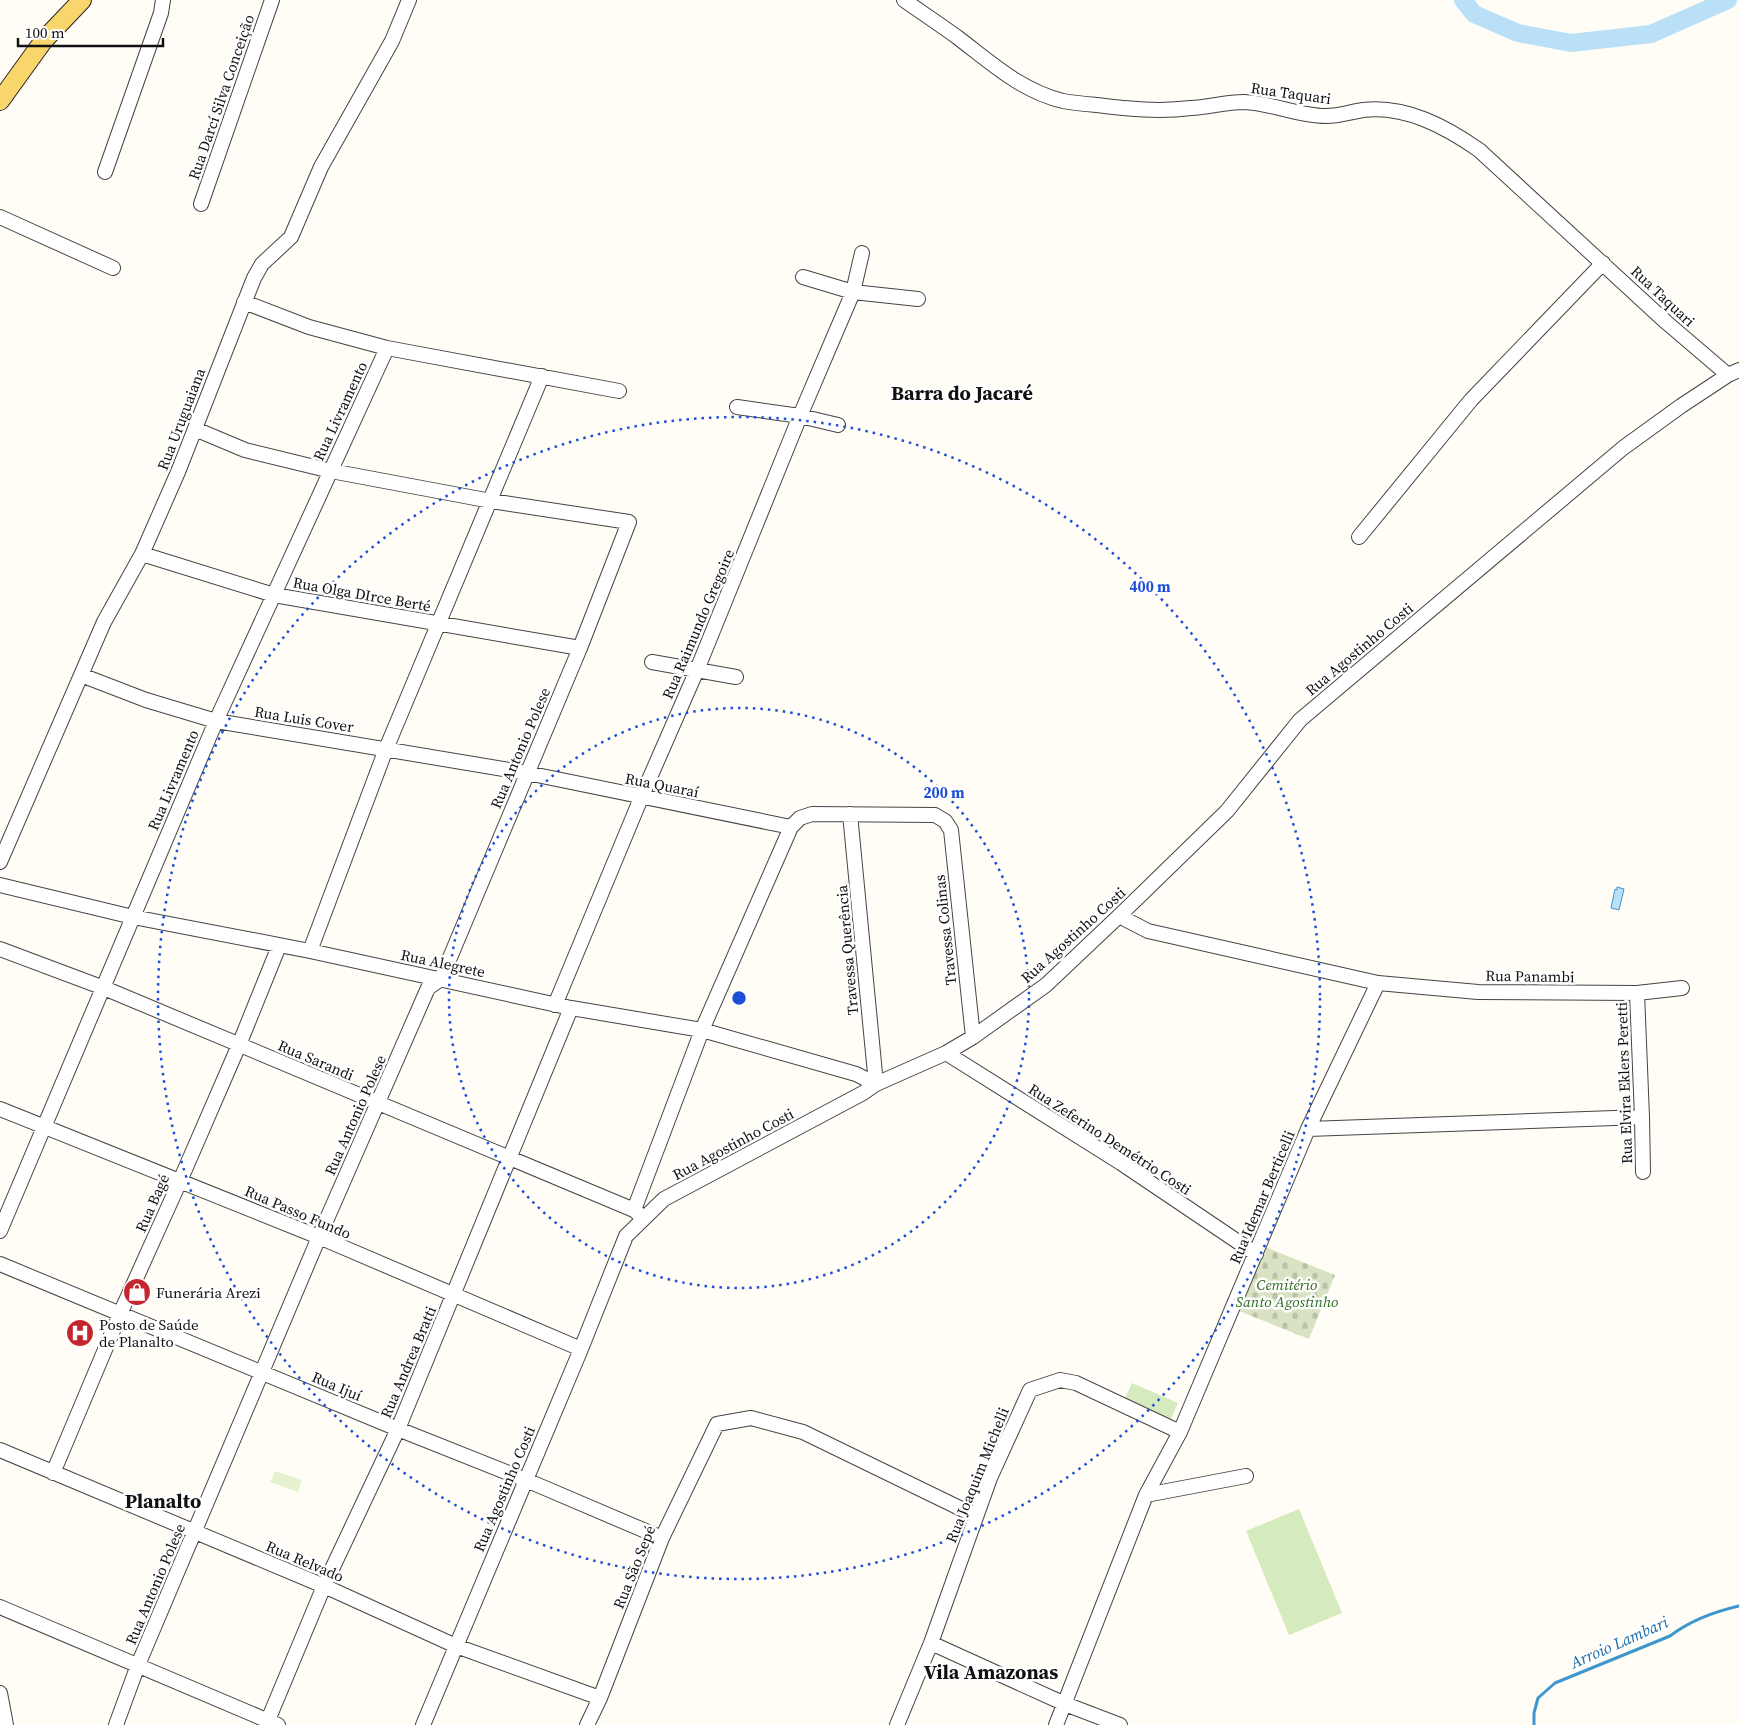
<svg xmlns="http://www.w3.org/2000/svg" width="1739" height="1725" font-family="'Source Serif 4',serif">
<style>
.cemetery{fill:url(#cemetery-stones)}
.park{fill:#d5ebbd}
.pitch{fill:#e6f2cf}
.water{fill:#b9e0f7;stroke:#3f96cf}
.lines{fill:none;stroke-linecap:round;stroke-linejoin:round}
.stream{stroke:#3f96cf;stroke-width:3}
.river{stroke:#b9e0f7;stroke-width:18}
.minor-casing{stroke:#444;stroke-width:16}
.major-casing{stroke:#222;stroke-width:20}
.minor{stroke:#fff;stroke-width:14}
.major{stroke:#f9d66b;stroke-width:18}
.ring{fill:none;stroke:#1d4ed8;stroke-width:2.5;stroke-dasharray:2.5 5}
.labels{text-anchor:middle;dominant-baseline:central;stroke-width:5;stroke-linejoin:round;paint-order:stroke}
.street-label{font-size:15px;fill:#111;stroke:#fff}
.park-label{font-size:15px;font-style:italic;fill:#2f6b1f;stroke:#fff}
.poi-label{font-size:15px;fill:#111;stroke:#fff;text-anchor:start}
.water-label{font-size:16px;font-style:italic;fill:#1768a6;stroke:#fff}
.district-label{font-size:20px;font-weight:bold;fill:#111;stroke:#fff}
.centre{fill:#1d4ed8;stroke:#fff;stroke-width:2.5}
.ring-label{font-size:15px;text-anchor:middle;font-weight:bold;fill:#1d4ed8;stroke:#fff;stroke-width:5;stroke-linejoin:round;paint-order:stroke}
</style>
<defs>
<pattern id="cemetery-stones" width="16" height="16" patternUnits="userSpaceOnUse" patternTransform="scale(1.25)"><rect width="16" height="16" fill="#d9e3c4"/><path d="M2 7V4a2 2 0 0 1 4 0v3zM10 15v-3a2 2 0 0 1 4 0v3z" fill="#b9c2a7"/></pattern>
</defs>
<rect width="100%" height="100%" fill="#fffdf5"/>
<!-- cemetery -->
<path class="cemetery" d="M1265 1247 1335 1275 1309 1339 1239 1311Z"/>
<!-- park -->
<path class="park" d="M1132 1383 1178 1403 1170 1421 1124 1401Z
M1299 1509 1342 1613 1289 1635 1246 1531Z"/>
<!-- pitch -->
<path class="pitch" d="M275 1471 302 1480 298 1492 270 1482Z"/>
<!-- water -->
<path class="water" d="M1617 887 1624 889 1619 910 1611 908 1615 889 1617 890Z"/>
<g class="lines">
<!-- stream -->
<path class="stream" d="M1534 1725V1713L1538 1698 1555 1683 1670 1636C1691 1620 1713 1612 1739 1606"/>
<!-- river -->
<path class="river" d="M1463 0 1474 14 1518 33 1571 43 1651 34 1728 0"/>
<!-- minor casing -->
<g class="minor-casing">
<path id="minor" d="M904 0C921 12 939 24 957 37 990 62 1021 91 1063 101 1074 103 1086 104 1097 105 1129 109 1159 112 1191 108 1209 107 1226 102 1244 102 1272 103 1298 116 1326 116 1339 116 1350 112 1363 110 1406 105 1446 127 1479 150L1666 322 1728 375
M105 172 161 13 163 0
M201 204 272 0
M0 217 113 268
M803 277 853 292 918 299
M244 302 309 327 387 348 619 391
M737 407 800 416 838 425
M1359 537 1471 400 1603 263
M142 554 274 595 580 648
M652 662 736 677
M81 675 146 700 216 721 527 773 791 827
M850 814 876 1084
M0 862 104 622 142 554 178 472 254 278 262 264 291 237 321 167 392 41 409 0
M0 885 133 917 310 951 571 1008 702 1030 856 1074 876 1084
M1119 916 1148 931 1378 983 1478 992 1637 993 1682 988
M0 949 104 988 634 1210 640 1215
M310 951 386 749 542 376
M1637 993 1642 1117 1643 1172
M555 1005 641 798 697 670 800 416 853 292 862 253
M946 1053 1121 1163 1256 1254
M0 1109 319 1237 581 1349
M1308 1129 1642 1117
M634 1210 702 1030 791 827 800 818 812 814 935 815 945 821 951 830 973 1037
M0 1231 216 721 387 348
M0 1264 398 1429 526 1480 662 1538
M0 1450 324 1586 456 1646 600 1698
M53 1473 120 1314 180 1181 239 1045 279 946
M1146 1495 1246 1476
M0 1607 278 1725
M931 1643 1065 1704 1120 1725
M0 1693 6 1725
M116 1725 138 1665 319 1237 428 988 441 979 580 648 629 522 491 501 331 471 245 450 195 429
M266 1725 324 1586 398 1429 571 1008
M423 1725 581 1349 626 1236 664 1199 863 1093 876 1084 946 1053 973 1037 1046 985 1119 916 1227 811 1300 720 1623 448 1681 406 1728 375 1739 370
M587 1725 600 1698 662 1538 717 1424 751 1418 803 1432 976 1516
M897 1725 931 1643 990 1478 1030 1390 1060 1380 1076 1383 1180 1432
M1056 1725 1146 1495 1180 1432 1308 1129 1378 983"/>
</g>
<!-- major casing -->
<g class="major-casing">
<path id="major" d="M0 101 44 40 82 0"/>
</g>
<!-- minor -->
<use href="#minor" class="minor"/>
<!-- major -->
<use href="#major" class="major"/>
</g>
<!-- distance rings -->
<g class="ring">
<circle cx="739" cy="998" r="290"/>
<circle cx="739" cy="998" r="581"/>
</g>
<!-- icons -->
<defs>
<g id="shop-disc" transform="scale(1.4375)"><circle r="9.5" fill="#c4262e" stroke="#fff"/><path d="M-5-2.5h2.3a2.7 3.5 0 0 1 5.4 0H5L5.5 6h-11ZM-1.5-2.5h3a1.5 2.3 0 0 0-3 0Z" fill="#fff"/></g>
<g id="hospital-disc" transform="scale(1.4375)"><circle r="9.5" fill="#c4262e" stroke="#fff"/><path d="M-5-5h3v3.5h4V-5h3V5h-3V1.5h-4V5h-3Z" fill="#fff"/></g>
</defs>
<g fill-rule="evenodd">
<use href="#shop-disc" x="137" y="1292"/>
<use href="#hospital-disc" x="80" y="1333"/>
</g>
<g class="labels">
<!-- street labels -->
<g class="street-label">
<text transform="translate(1291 93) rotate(8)">Rua Taquari</text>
<text transform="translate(221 97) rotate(-71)">Rua Darcí Silva Conceição</text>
<text transform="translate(1663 296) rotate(43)">Rua Taquari</text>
<text transform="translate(340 411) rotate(-65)">Rua Livramento</text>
<text transform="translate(181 419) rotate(-69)">Rua Uruguaiana</text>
<text transform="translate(362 594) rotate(10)">Rua Olga DIrce Berté</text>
<text transform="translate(698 624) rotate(-67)">Rua Raimundo Gregoire</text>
<text transform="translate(1359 649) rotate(-40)">Rua Agostinho Costi</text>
<text transform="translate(304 719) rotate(9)">Rua Luis Cover</text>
<text transform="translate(520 748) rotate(-67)">Rua Antonio Polese</text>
<text transform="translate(173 780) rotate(-67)">Rua Livramento</text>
<text transform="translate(662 785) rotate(11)">Rua Quaraí</text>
<text transform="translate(945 930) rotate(-96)">Travessa Colinas</text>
<text transform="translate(1073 935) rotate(-42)">Rua Agostinho Costi</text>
<text transform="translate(847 950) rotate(-95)">Travessa Querência</text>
<text transform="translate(443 963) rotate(12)">Rua Alegrete</text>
<text transform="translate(1530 976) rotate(1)">Rua Panambi</text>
<text transform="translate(316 1060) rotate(23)">Rua Sarandi</text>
<text transform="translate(1624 1083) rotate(-92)">Rua Elvira Eklers Peretti</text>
<text transform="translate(355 1115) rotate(-66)">Rua Antonio Polese</text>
<text transform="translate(1110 1139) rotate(33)">Rua Zeferino Demétrio Costi</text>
<text transform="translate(733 1144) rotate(-28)">Rua Agostinho Costi</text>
<text transform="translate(1262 1197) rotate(-67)">Rua Idemar Berticelli</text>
<text transform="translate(152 1203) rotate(-66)">Rua Bagé</text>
<text transform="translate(298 1212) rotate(23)">Rua Passo Fundo</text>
<text transform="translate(408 1362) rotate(-67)">Rua Andrea Bratti</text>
<text transform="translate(337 1386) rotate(23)">Rua Ijuí</text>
<text transform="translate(977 1475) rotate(-68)">Rua Joaquim Michelli</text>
<text transform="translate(504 1489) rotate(-67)">Rua Agostinho Costi</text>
<text transform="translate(305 1561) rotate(23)">Rua Relvado</text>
<text transform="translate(634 1567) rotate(-68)">Rua São Sepé</text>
<text transform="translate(155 1584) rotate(-67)">Rua Antonio Polese</text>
</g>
<!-- park labels -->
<g class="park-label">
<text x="1287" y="1284">Cemitério<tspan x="1287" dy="17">Santo Agostinho</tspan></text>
</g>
<!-- poi labels -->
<g class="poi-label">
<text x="156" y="1292">Funerária Arezi</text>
<text x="99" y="1324">Posto de Saúde<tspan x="99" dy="17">de Planalto</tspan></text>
</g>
<!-- water labels -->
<g class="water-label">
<text transform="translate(1619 1642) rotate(-24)">Arroio Lambari</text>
</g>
<!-- district labels -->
<g class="district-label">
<text x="962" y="393">Barra do Jacaré</text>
<text x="163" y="1501">Planalto</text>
<text x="991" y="1672">Vila Amazonas</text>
</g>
</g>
<circle cx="739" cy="998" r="8" class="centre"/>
<g class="ring-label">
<text x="1150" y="592">400 m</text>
<text x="944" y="798">200 m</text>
</g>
<!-- scale -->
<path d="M18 38v8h145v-8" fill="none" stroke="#111111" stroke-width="2.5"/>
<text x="25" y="38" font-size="15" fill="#111111" stroke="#ffffff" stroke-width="4" paint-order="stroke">100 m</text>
</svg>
